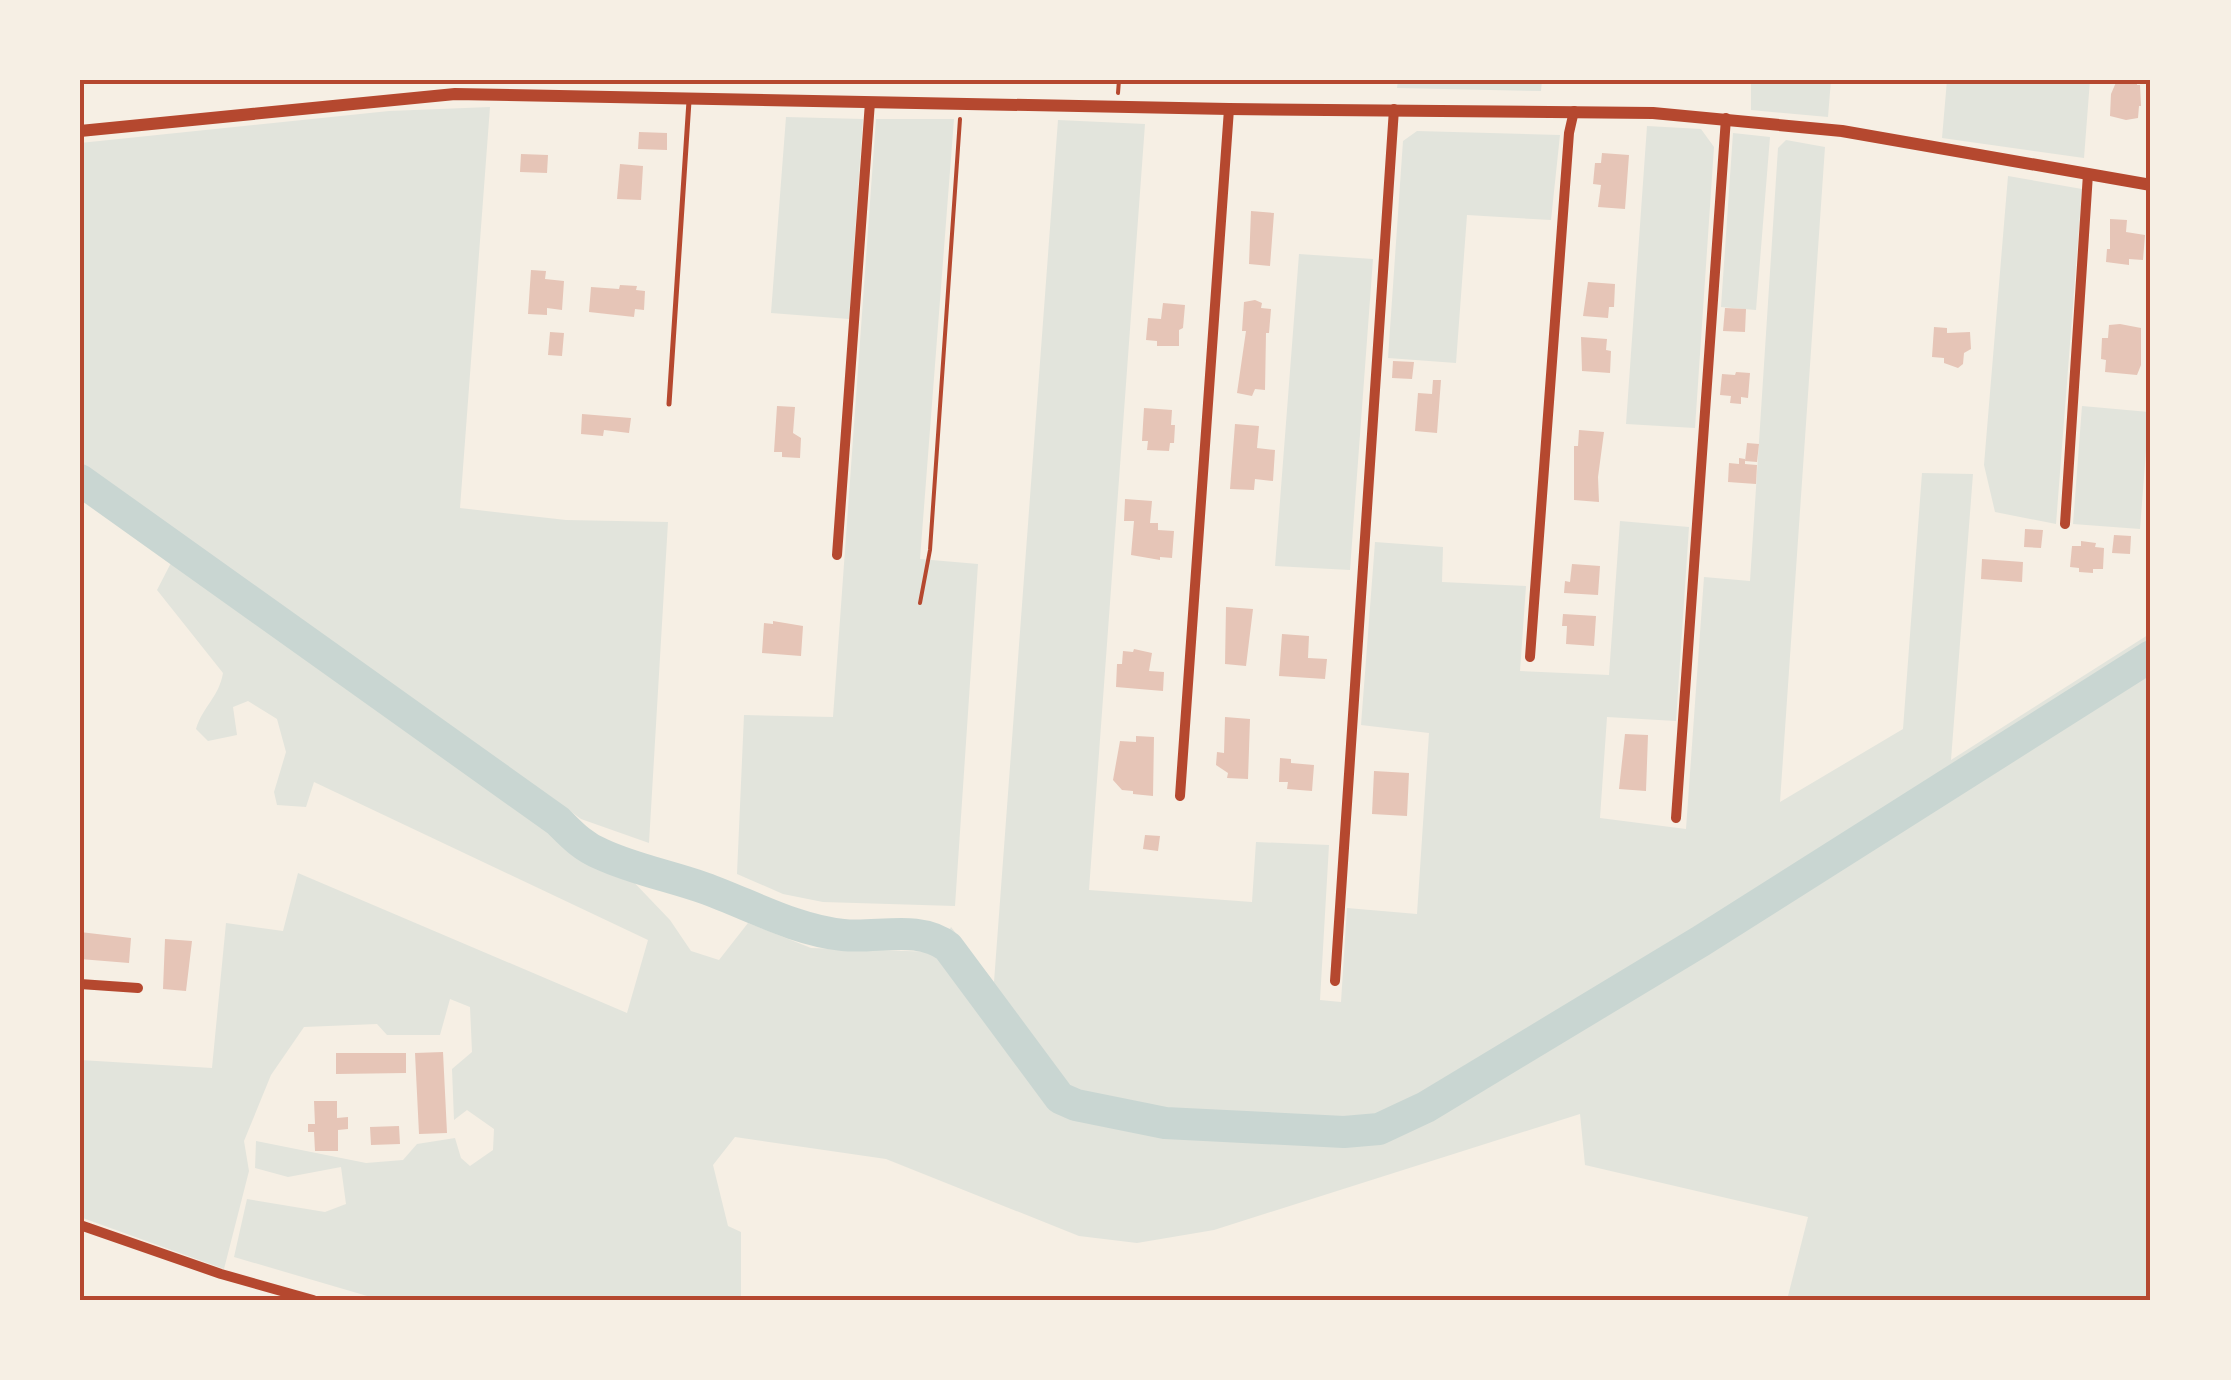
<svg xmlns="http://www.w3.org/2000/svg" width="2231" height="1380" font-family="'PT Sans',sans-serif">
<style>
.green{fill:#e2e4dc}
.lines{fill:none;stroke-linecap:round;stroke-linejoin:round}
.river{stroke:#c9d6d2;stroke-width:32}
.building{fill:#e6c5b7}
.path{stroke:#b5482f;stroke-width:4}
.service{stroke:#b5482f;stroke-width:5}
.minor{stroke:#b5482f;stroke-width:10}
.tertiary{stroke:#b5482f;stroke-width:12}
.neatline{fill:none;stroke:#b5482f;stroke-width:4}
</style>
<rect width="100%" height="100%" fill="#f6efe4"/>
<!-- green -->
<path class="green" d="M1398 80H1542L1541 91 1397 88Z
M1751 80H1831L1828 117 1751 110Z
M1947 80H2090L2084 158 1942 138Z
M490 107 460 508 566 520 668 522 649 843 581 819 547 794 537 823 627 875 670 920 691 951 719 960 748 923 811 948 937 952 951 927 994 982 1058 120 1145 124 1089 890 1252 902 1256 842 1329 845 1320 1000 1341 1002 1347 908 1417 914 1429 733 1361 725 1375 542 1443 547 1442 582 1526 586 1520 671 1609 675 1620 521 1689 527 1676 721 1607 717 1600 818 1686 829 1704 577 1750 581 1778 148 1786 140 1825 147 1780 802 1903 729 1922 473 1973 474 1951 760 2151 633V1300H1787L1808 1217 1585 1165 1580 1114 1214 1230 1137 1243 1079 1236 886 1159 735 1137 713 1165 728 1226 741 1232V1300H381L234 1257 247 1199 325 1212 346 1204 341 1167 288 1177 255 1168 256 1141 366 1163 403 1160 417 1144 455 1138 461 1158 470 1166 493 1150 494 1129 467 1110 454 1120 452 1069 472 1052 470 1007 450 999 440 1035H387L377 1024 304 1027 271 1075 244 1141 249 1171 224 1269 80 1217V1060L212 1068 226 923 283 931 298 873 627 1013 648 940 314 782 306 807 277 805 274 792 286 752 277 719 248 701 233 707 237 735 208 741 196 729C203 706 219 697 223 673L157 590 172 561 80 496V143L389 111Z
M786 117 863 119 849 319 771 313Z
M876 119H954L920 559 978 564 955 906 823 902 783 894 737 874 744 715 833 717Z
M1647 126 1701 129 1714 147 1695 428 1626 424Z
M1417 131 1560 135 1551 220 1467 215 1456 363 1388 358 1403 141Z
M1733 133 1770 137 1756 310 1721 307Z
M2008 176 2082 189 2056 524 1995 512 1984 465Z
M1299 254 1373 259 1350 570 1275 566Z
M2082 406 2149 412 2140 529 2073 524Z"/>
<g class="lines">
<!-- river -->
<path class="river" d="M80 480 558 821C571 834 583 847 601 854 633 869 670 876 704 888 749 904 794 930 843 935 876 939 919 924 948 947L1060 1098 1076 1105 1165 1123 1344 1132 1379 1129 1426 1107 1701 941 2151 656"/>
</g>
<!-- building -->
<path class="building" d="M2117 80H2137V85H2140L2141 106H2139L2138 118 2126 120 2110 116 2111 94Z
M639 132 667 133V150L638 149Z
M1602 153 1629 155 1625 209 1598 207 1601 185 1593 184 1595 163H1601Z
M521 154 548 155 547 173 520 172Z
M620 164 643 166 641 200 617 199Z
M1251 211 1274 213 1270 266 1249 264Z
M2110 219 2127 220 2126 232 2145 235 2143 260 2129 259V265L2106 262 2107 249H2110Z
M531 270 546 271 545 279 564 281 562 310 547 308V315L528 314Z
M1588 282 1615 284 1614 307H1609L1608 318 1583 316Z
M620 285 637 286 636 290 645 291 644 310 635 309 634 317 589 312 591 287 619 289Z
M1255 300 1262 303 1261 308 1271 309 1269 333H1266L1265 390 1255 389 1252 396 1237 393 1246 331H1242L1244 302Z
M1163 303 1185 305 1183 328 1179 330V346H1157V341L1146 340 1148 318 1161 319Z
M1725 308 1746 309 1745 332 1723 331Z
M2120 324 2141 328V365L2137 375 2105 372 2106 360 2101 359 2102 338H2108L2109 325Z
M1934 327 1947 328V333L1970 332 1971 349 1964 353 1963 364 1958 368 1944 363V358L1932 357Z
M550 332 564 333 562 356 548 355Z
M1581 337 1607 339 1606 350 1611 351 1610 373 1582 371Z
M1393 361 1414 362 1412 379 1392 378Z
M1736 372 1750 373 1748 398 1741 397V404L1730 403 1731 396 1720 395 1722 374 1735 375Z
M1433 380H1441L1437 433 1415 431 1418 393 1432 394Z
M777 406 795 407 793 433 801 438 800 458 782 457V452H774Z
M1144 408 1172 410 1171 425H1175L1174 443H1170L1169 451 1147 450 1148 441H1142Z
M582 414 631 418 629 433 604 430 603 436 581 434Z
M1235 424 1259 426 1257 448 1275 450 1273 481 1255 479 1254 490 1230 489Z
M1579 430 1604 432 1598 477 1599 502 1574 500V446H1578Z
M1747 443 1759 444 1757 462 1745 461Z
M1739 458 1745 459V464L1757 465 1756 484 1728 482 1729 463 1739 464Z
M1125 499 1152 501 1150 523H1158V530L1174 531 1172 558 1160 557V560L1131 555 1134 521H1124Z
M2025 529 2043 530 2041 548 2024 547Z
M2114 535 2131 536 2130 554 2112 553Z
M2081 541 2096 543 2095 547 2104 548 2103 569H2093V573L2079 572V568L2070 567 2072 546H2081Z
M1982 559 2023 562 2022 582 1981 579Z
M1572 564 1600 566 1598 595 1564 593 1565 581 1570 582Z
M1226 607 1253 609 1246 666 1225 664Z
M1563 614 1596 616 1594 646 1566 644 1567 626H1562Z
M773 621 803 626 801 656 762 653 764 623 773 624Z
M1282 634 1309 636 1308 658 1327 659 1325 679 1279 676Z
M1134 649 1152 653 1149 671 1164 672 1163 691 1116 687 1117 664H1122L1123 651 1133 652Z
M1225 717 1250 719 1248 779 1227 778 1228 773 1216 765 1217 752 1224 753Z
M1625 734 1648 735 1646 791 1619 789Z
M1136 736 1154 737 1153 796 1133 794V791L1122 790 1113 780 1120 741 1136 742Z
M1280 758 1291 759V763L1314 765 1312 791 1287 789 1288 782H1279Z
M1374 771 1409 773 1407 816 1372 814Z
M1145 835 1160 836 1158 851 1143 849Z
M80 932 131 938 129 963 80 959Z
M165 939 192 941 186 991 163 989Z
M443 1052 447 1133 419 1134 415 1053Z
M336 1053H406V1073L336 1074Z
M314 1101H337V1118L348 1117V1129L338 1130V1151H315L314 1132H308V1124H315Z
M399 1126 400 1144 371 1145 370 1127Z"/>
<g class="lines">
<!-- path -->
<path class="path" d="M1118 93 1119 80
M920 603 930 550 960 119"/>
<!-- service -->
<path class="service" d="M669 404 689 101"/>
<!-- minor -->
<path class="minor" d="M2065 524 2088 174
M837 555 870 102
M1530 657 1569 133 1574 111
M1180 796 1229 109
M1676 818 1726 118
M1335 981 1394 109
M80 984 138 988
M80 1225 221 1274 313 1300"/>
<!-- tertiary -->
<path class="tertiary" d="M80 131 455 94 1229 109 1653 113 1842 131 2151 185"/>
</g>
<!-- border -->
<rect width="2231" height="1380" fill="none" stroke="#f6efe4" stroke-width="165"/>
<rect x="82" y="82" width="2066" height="1216" class="neatline"/>
</svg>
